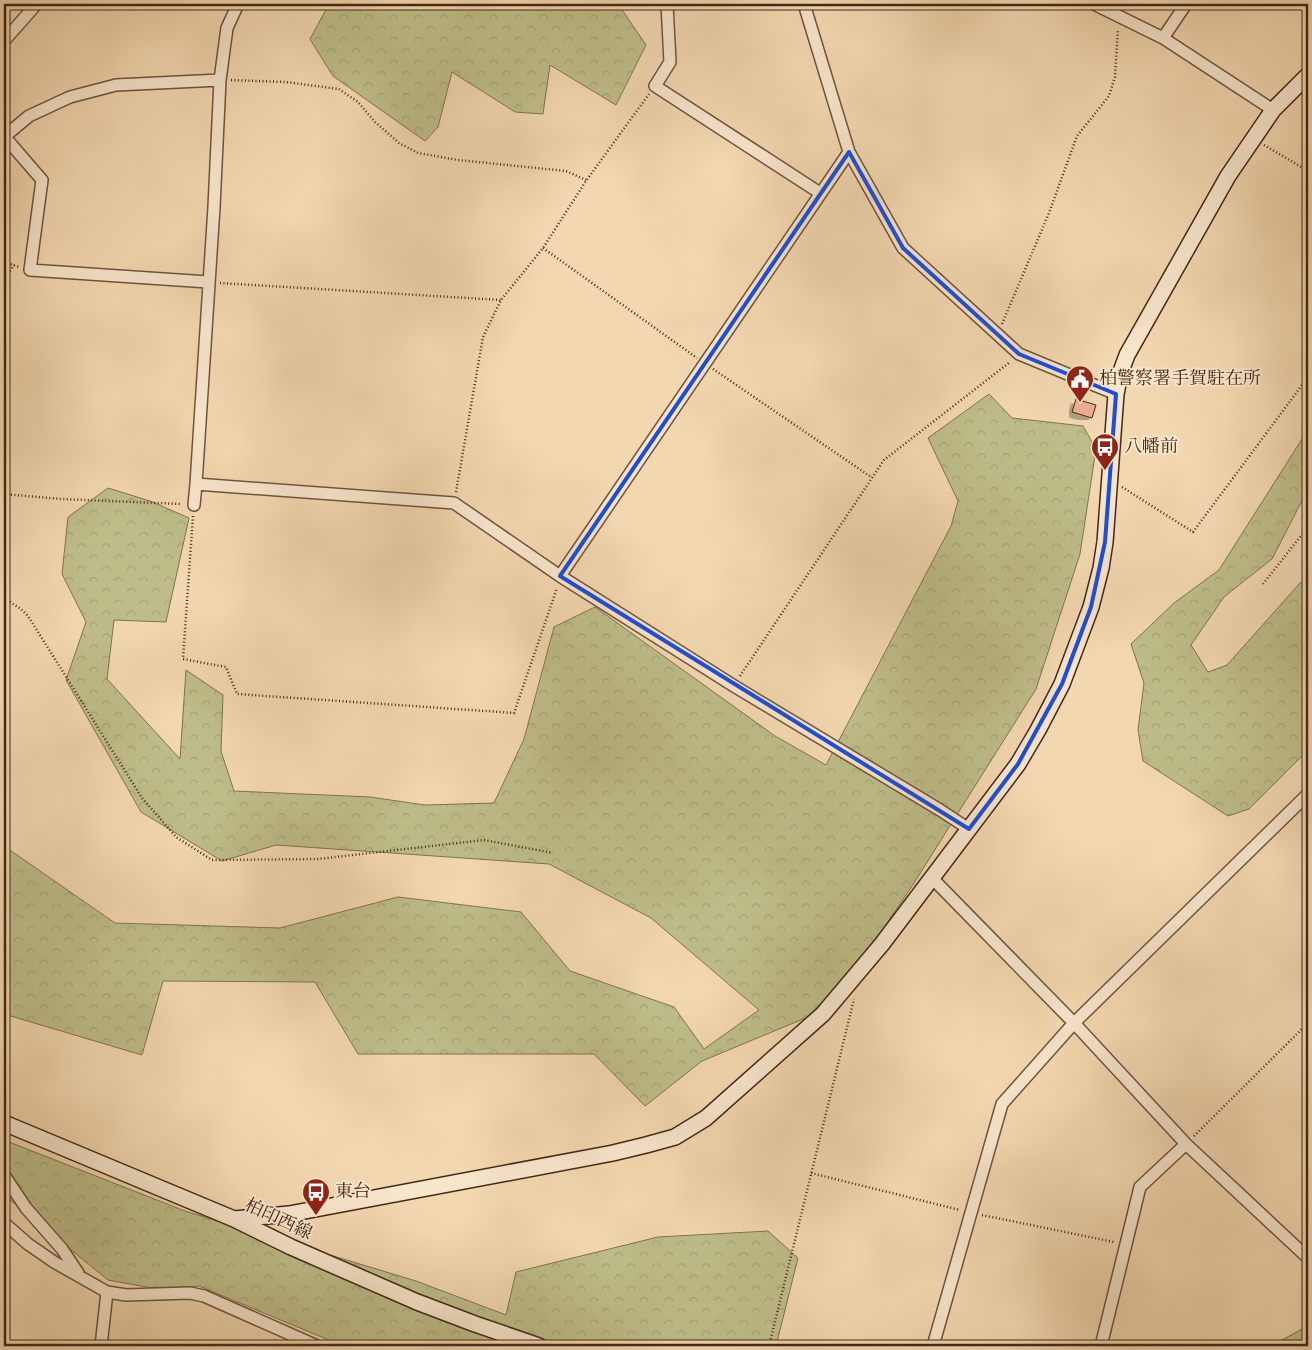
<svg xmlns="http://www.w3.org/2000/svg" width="1312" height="1350" font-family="'IM FELL English','Noto Serif JP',serif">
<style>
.forest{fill:url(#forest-crowns);stroke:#807250}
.building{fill:#ecae94;stroke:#432818;filter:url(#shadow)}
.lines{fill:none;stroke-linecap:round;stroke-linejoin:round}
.street-casing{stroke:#6f543e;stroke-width:14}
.secondary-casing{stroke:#432818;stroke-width:18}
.path{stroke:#432818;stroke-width:2.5;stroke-dasharray:1 2.5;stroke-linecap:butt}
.street{stroke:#f7e5cc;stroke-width:11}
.secondary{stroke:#f7e5cc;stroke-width:15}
.marked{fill:none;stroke:#1d4ed8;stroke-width:4;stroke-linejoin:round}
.labels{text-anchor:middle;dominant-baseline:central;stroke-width:4;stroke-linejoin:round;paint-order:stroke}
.poi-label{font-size:18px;fill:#432818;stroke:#f7e5cc;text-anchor:start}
.street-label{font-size:18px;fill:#432818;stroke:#f7e5cc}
</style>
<defs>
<pattern id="forest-crowns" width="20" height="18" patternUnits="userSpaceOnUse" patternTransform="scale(1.25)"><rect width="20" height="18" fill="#bebd89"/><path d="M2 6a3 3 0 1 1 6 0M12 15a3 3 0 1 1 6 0" fill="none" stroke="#a4a276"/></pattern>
<filter id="shadow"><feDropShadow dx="-4.5" dy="4.5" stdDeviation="0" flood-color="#0004"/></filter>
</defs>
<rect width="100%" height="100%" fill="#f3d7b0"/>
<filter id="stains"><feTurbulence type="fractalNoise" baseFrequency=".004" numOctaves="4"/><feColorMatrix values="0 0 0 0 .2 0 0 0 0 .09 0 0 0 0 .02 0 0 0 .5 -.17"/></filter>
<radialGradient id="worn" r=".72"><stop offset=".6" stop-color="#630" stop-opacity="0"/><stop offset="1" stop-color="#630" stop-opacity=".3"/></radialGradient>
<!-- forest -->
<path class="forest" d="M329 4H618L646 45 616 105 550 65 543 114 515 112 452 72 438 127 425 141 333 76 310 39Z
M989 394 1012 418 1083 426 1096 449 1080 554 1036 689 914 883 863 959 808 1017 702 1061 645 1106 594 1054H358L315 982 163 981 142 1055 4 1014V846L115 923 280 928 398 897 521 912 570 971 674 1007 704 1049 759 1010 651 918 549 864 276 845 222 861 141 812 66 680 86 622 62 574 68 517 108 488 150 501 189 518 166 622 114 620 107 679 180 759 186 670 223 695 221 751 234 791 370 797 425 805 494 803 524 739 554 627 595 607 775 736 826 765 951 526 958 501 928 438Z
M1308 421V489L1272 559 1224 597 1191 645 1208 672 1227 665 1300 583 1308 579V750L1249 809 1228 816 1143 761 1138 730 1144 683 1131 644 1174 603 1219 570 1302 439Z
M4 1140 185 1211 416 1281 506 1315 516 1272 658 1237 768 1231 798 1258 776 1346H343L199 1286 163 1290 108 1280 4 1195Z
M1308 1326V1346H1276L1280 1341Z"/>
<!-- building -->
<path class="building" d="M1076 399 1096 405 1092 418 1072 412Z"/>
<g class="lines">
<!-- street casing -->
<g class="street-casing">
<path id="street" d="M667 4 670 62 655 86 820 193
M804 4 849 152 903 248 1019 354 1116 394
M1094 4 1163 38 1273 110
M1163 38 1186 4
M4 41 33 8 32 4
M220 80 227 28 238 4
M4 136 42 180 30 270 208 282
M5 136 29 116 70 97 116 85 220 80 214 207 196 484 454 503 560 576 734 686 940 810 969 829
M194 505 196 484
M560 576 849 152
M932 878 1074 1023 1186 1144 1308 1258
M4 1175 26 1208 62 1249 78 1273
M4 1223 28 1244 54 1262 107 1292 126 1295 190 1293 204 1296 317 1346
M101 1346 107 1292
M933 1346 1002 1104 1074 1023 1308 794
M1101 1346 1140 1187 1186 1144"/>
</g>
<!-- secondary casing -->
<g class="secondary-casing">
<path id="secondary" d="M4 1123 234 1219 291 1247 417 1302 475 1324 539 1346
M234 1219 289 1214 613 1153 646 1145 675 1137 706 1118 823 1014 882 944 1018 764 1038 730 1062 684 1091 607 1101 568 1105 542 1116 394 1120 374 1127 355 1228 176 1273 110 1308 75"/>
</g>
<!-- path -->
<path class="path" d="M231 80 286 82 339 89 358 102 375 122 399 143 418 153 458 160 566 171 586 180
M1264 145 1308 171
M543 248 697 358
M4 262 19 267
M4 280 14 265
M220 283 501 300
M1002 324 1049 213 1077 136 1109 96 1115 77 1118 29
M713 369 871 477
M1122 487 1193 532 1308 377
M456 492 483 337 501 300 543 248 586 181 649 94
M4 494 61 499 182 504
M193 516 183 659 226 667 237 694 514 713 557 588
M1263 584 1308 527
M4 598 21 609 28 616 142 798 176 837 212 860 318 859 484 840 553 853
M740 676 884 460 1010 362
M1194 1136 1308 1023
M811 1173 960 1210
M982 1215 1114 1242
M769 1346 854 999"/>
<!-- street -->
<use href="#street" class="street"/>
<!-- secondary -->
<use href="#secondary" class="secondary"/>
</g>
<!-- marked area -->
<path class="marked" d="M849 152 903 248 1019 354 1116 394 1105 542 1091 607 1062 684 1018 764 969 829 560 576Z"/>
<!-- icons -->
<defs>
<g id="civic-pin" transform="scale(1.4375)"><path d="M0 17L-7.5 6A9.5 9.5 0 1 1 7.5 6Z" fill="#8f2418" stroke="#f7e5cc"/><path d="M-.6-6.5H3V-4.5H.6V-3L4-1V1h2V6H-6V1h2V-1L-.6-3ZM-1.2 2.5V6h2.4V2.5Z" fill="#fff"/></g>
<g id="bus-pin" transform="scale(1.4375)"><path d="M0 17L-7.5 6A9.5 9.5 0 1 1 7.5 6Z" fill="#8f2418" stroke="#f7e5cc"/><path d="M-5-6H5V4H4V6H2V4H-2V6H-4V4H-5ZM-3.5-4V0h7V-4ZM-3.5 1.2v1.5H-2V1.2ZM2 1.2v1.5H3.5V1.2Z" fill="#fff"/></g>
</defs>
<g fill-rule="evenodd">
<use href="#civic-pin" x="1080" y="379"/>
<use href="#bus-pin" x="1105" y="447"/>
<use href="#bus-pin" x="316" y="1192"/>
</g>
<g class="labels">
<!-- poi labels -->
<g class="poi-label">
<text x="1099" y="379">柏警察署手賀駐在所</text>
<text x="1124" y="447">八幡前</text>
<text x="335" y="1192">東台</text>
</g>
<!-- street labels -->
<g class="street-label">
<text transform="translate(278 1220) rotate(25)">柏印西線</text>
</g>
</g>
<!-- margin -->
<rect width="1312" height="1350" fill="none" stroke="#f3d7b0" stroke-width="20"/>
<rect x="5" y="5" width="1302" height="1340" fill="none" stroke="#432818" stroke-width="2.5"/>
<rect x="10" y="10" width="1292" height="1330" fill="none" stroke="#432818"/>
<rect width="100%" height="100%" filter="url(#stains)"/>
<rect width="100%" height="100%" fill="url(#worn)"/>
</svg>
